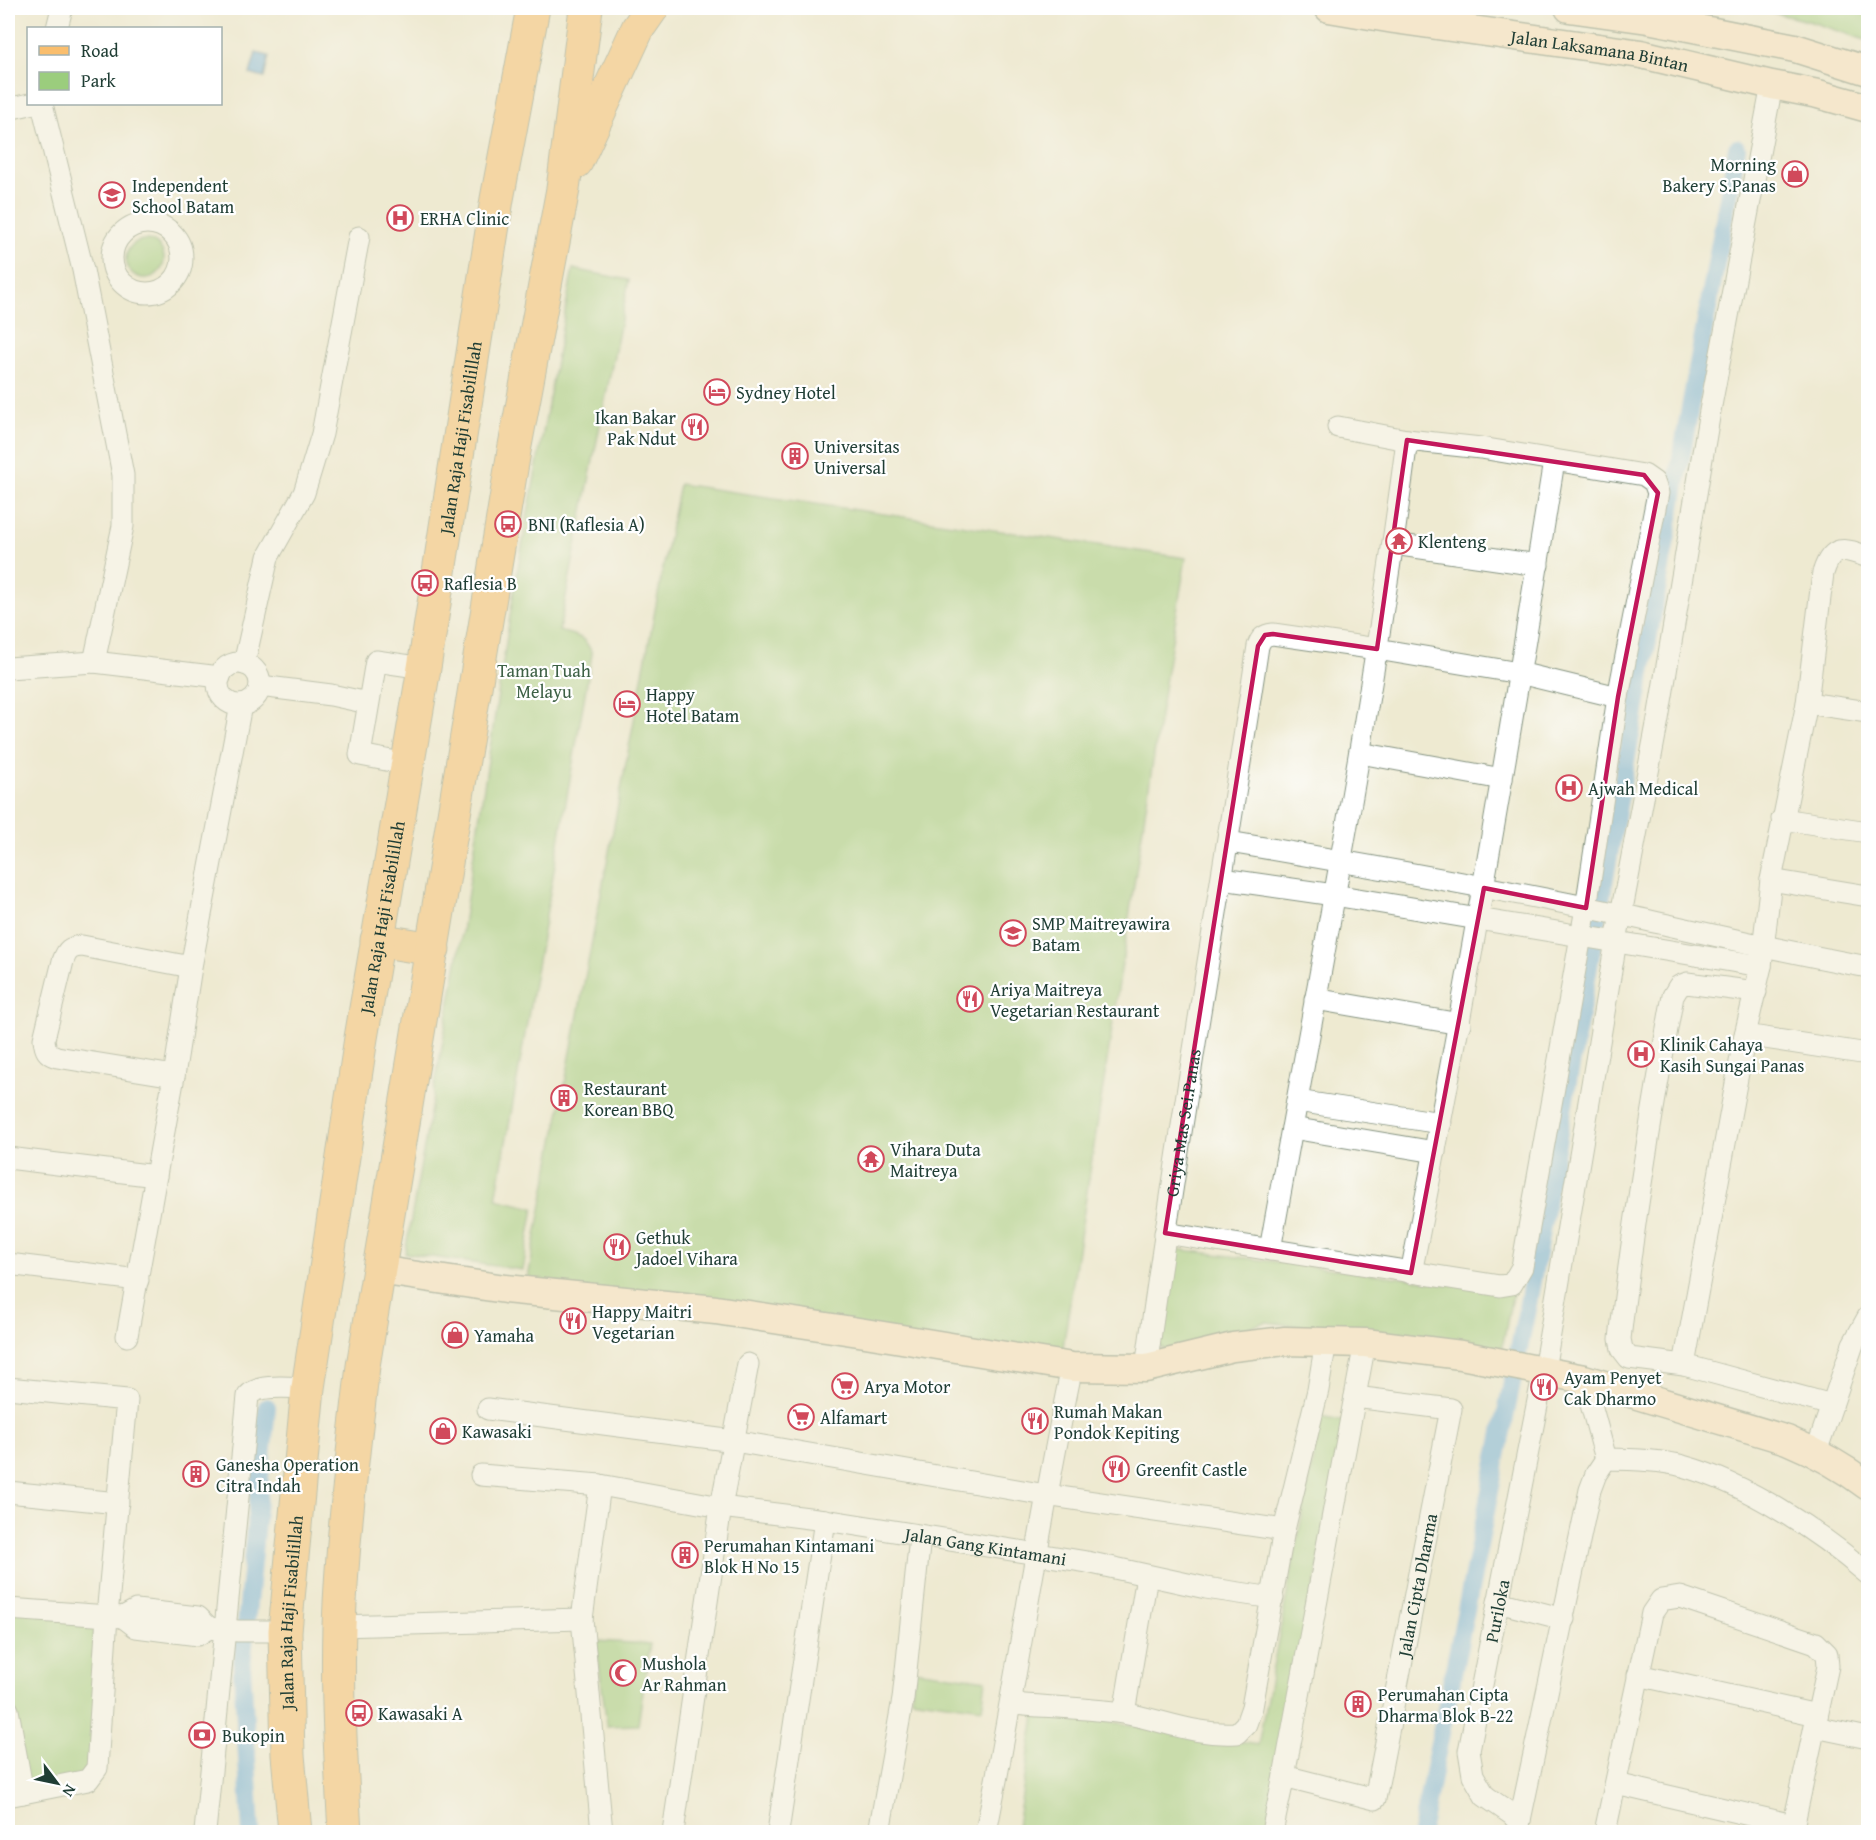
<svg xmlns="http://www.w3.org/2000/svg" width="1876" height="1840" font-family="'Gentium Book Plus',serif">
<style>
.green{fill:#9bcd7d;stroke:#5d8558;stroke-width:1.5}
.water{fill:#6cafe1;stroke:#46768a;stroke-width:1.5}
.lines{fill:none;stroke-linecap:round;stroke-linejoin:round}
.canal{stroke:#6cafe1;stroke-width:18}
.street-casing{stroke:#869482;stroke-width:23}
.secondary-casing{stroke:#869482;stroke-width:31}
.primary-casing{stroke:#869482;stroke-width:35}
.street{stroke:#fff;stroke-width:21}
.secondary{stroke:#fde5c5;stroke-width:28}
.primary{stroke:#fabe6d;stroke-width:33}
.marked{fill:none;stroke:#c2185b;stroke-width:4.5;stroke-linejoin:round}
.labels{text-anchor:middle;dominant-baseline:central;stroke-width:4.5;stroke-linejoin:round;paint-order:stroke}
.street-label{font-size:18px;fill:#1f3d34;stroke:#fff}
.poi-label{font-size:18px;fill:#1f3d34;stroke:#fff;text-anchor:start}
.park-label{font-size:18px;fill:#3e6146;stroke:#fff}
</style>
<rect width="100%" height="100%" fill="#fff"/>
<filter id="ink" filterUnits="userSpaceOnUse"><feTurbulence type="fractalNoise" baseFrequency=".0167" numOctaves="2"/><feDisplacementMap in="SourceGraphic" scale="12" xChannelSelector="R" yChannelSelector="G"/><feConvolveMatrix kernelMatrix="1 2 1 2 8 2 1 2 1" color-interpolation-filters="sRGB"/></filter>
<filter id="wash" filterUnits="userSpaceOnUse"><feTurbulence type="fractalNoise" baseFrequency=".008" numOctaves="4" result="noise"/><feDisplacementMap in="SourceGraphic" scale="24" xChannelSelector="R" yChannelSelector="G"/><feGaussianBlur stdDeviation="1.35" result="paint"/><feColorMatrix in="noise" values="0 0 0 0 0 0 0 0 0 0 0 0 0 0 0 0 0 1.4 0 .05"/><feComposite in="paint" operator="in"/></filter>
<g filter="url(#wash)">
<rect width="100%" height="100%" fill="#eeead1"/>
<!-- green -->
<path class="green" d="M1753 8H1868V41L1808 21Z
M126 259a19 19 0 1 1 38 0a19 19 0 1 1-38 0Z
M573 269 629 280 559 631C577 636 585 635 592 654L496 1199 534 1208 523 1270 405 1253 459 951 514 590Z
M679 484 1186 558 1165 683 1060 1367 526 1288Z
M1176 1249 1513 1292 1501 1353 1266 1322 1175 1351H1167L1159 1346 1158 1326Z
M1321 1417 1346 1422 1267 1832H1016L1036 1710 1258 1745Z
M8 1603 110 1614 88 1778 25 1791 8 1691Z
M596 1641 650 1644 638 1725 607 1726Z
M915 1670 986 1680 982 1708 911 1698Z"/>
<!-- water -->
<path class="water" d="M256 53 269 56 264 78 250 74Z"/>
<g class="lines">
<!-- canal -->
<path class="canal" d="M251 1832 242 1666 267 1407
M1421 1832 1527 1309 1737 148"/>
</g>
</g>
<g filter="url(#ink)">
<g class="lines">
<!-- street casing -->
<g class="street-casing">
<g id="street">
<path d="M57 28 62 8"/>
<path d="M42 104 83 270 123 475V526L94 662"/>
<path d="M8 109 30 104"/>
<circle cx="147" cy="258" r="35"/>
<path d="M1394 544 1538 565"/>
<circle cx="239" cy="684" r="21"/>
<path d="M244 664 268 557 304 493 322 434 359 237"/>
<path d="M8 668 94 662 220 677"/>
<path d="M260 686 331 695 368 703"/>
<path d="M1807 703 1868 712"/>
<path d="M1360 753 1502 779"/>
<path d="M407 764 360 755 376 661 424 668"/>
<path d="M1782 819 1868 832"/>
<path d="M1229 842C1360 864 1492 887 1623 915 1705 933 1786 952 1868 967"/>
<path d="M1222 879 1334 895 1761 966"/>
<path d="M1771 880 1868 896"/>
<path d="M1756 992 1687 983 1679 986 1673 996C1652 1110 1633 1223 1620 1339L1622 1349 1629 1358 1684 1365 1832 1405"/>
<path d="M1315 999 1460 1024"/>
<path d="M1745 1035 1868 1054"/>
<path d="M174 1076 57 1057C47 1054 45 1050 44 1039L63 961C67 950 70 947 82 946L191 967"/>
<path d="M1297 1101 1441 1123"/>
<path d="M1292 1128 1435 1152"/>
<path d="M8 1158 156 1176"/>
<path d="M1165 1233 1500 1286 1512 1284 1522 1267 1586 908 1618 697 1658 493 1654 482 1644 475 1481 448 1407 440 1338 427"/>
<path d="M1270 1250C1318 980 1372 711 1407 440"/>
<path d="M8 1264 138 1280"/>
<path d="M1411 1273C1465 1003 1511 732 1554 461"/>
<path d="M127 1336 174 1076 191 967 241 705"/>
<path d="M1684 1365 1745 1035 1761 966 1771 880 1807 703 1823 573C1832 544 1844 548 1868 557"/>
<path id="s1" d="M1146 1368C1179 1126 1222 886 1258 646 1261 638 1264 635 1273 634L1377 649 1519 673 1618 697"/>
<path d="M1584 1379 1606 1459"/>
<path d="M8 1388 127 1400 107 1616 97 1768 88 1780 8 1796"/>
<path d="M488 1409 734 1441 1046 1495 1284 1530"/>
<path d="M1816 1452 1853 1344 1868 1317"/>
<path id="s2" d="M481 1475 600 1485 721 1507 825 1520 1087 1562 1206 1588 1273 1598"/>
<path d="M600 1485 582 1619 602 1832"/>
<path d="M8 1492 118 1503"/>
<path d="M1498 1602 1564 1619"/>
<path d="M8 1609 123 1617 136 1610 198 1617 209 1628"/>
<path d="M123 1617 136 1627 198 1635 209 1628 238 1631H285"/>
<path d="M339 1626 582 1619"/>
<path d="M1638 1675 1817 1715"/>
<path d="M1012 1704C1048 1707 1087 1708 1123 1713 1162 1720 1196 1736 1237 1733L1246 1724 1252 1707 1284 1530 1318 1390 1326 1341"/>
<path d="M8 1710 23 1793"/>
<path d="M1124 1713 1147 1576"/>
<path d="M1815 1727 1868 1738"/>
<path id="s3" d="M1284 1776 1375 1799 1451 1409 1355 1397"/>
<path d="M1616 1784 1793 1825"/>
<path d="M1520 1820 1590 1490 1596 1474 1606 1459C1631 1459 1659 1460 1683 1466 1748 1484 1818 1531 1868 1574"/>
<path d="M205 1832 248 1396C258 1383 292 1388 308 1388"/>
<path d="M673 1832 721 1507 748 1364"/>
<path d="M778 1832 825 1520"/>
<path d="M879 1832 903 1699 920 1537"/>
<path d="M986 1832C1017 1678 1039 1522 1072 1367"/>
<path d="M1272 1832 1284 1776 1365 1343"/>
<path id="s4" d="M1518 1832 1520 1820 1485 1796 1473 1775 1469 1751 1544 1370 1616 941 1658 719 1710 411 1772 85"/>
<path d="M1605 1832 1652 1613 1661 1600 1680 1597 1816 1643 1827 1654 1828 1666 1792 1832"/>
</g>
</g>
<!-- secondary casing -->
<g class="secondary-casing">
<g id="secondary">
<path id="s5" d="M1329 8 1394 19 1641 54 1772 85 1818 94 1868 108"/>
<path d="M1569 8 1648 19 1795 48 1868 71"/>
<path d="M378 1270 505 1289 716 1310 865 1333 1072 1367 1146 1368 1233 1347 1285 1341 1365 1343 1461 1355 1584 1379 1787 1440C1816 1452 1843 1467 1868 1486"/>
</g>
</g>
<!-- primary casing -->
<g class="primary-casing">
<g id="primary">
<path d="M576 162 638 28 652 8"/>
<path d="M377 940 433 949"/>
<path id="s6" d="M295 1832 288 1755 285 1631 308 1388 361 1038 424 668 497 199 533 8"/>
<path d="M345 1832C341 1764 337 1695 339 1626 342 1539 353 1453 363 1366L514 451 563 189 586 8"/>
</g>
</g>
<!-- street -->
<use href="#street" class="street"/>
<!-- secondary -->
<use href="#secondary" class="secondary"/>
<!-- primary -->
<use href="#primary" class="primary"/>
</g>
</g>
<!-- marked area -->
<path d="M0 0H1876V1840H0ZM1407 440 1644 475 1658 493 1618 697 1586 908 1484 888 1411 1273 1165 1233 1258 646 1265 635 1273 634 1377 649Z" fill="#eeead1" fill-opacity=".55" fill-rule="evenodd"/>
<path class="marked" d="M1407 440 1644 475 1658 493 1618 697 1586 908 1484 888 1411 1273 1165 1233 1258 646 1265 635 1273 634 1377 649Z"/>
<!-- icons -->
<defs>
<g id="shop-ring" transform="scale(1.35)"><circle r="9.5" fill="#fff" stroke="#d1495b" stroke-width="1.5"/><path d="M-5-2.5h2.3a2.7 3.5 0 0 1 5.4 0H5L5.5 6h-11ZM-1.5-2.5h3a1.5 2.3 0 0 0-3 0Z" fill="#d1495b"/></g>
<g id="school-ring" transform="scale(1.35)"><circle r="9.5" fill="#fff" stroke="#d1495b" stroke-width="1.5"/><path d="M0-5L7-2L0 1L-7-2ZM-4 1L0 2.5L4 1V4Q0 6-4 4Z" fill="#d1495b"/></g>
<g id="hospital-ring" transform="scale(1.35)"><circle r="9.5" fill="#fff" stroke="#d1495b" stroke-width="1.5"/><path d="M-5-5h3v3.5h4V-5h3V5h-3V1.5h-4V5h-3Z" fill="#d1495b"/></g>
<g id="hotel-ring" transform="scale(1.35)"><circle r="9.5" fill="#fff" stroke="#d1495b" stroke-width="1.5"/><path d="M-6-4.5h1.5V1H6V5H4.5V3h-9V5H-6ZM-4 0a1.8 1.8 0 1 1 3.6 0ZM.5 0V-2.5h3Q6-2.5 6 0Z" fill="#d1495b"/></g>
<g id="restaurant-ring" transform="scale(1.35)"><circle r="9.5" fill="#fff" stroke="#d1495b" stroke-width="1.5"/><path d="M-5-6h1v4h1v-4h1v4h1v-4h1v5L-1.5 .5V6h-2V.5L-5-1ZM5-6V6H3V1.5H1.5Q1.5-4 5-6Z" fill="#d1495b"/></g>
<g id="building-ring" transform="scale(1.35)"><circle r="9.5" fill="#fff" stroke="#d1495b" stroke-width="1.5"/><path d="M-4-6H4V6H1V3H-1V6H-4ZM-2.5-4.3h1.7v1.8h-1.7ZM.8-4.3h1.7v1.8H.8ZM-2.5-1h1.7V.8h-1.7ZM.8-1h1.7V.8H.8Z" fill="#d1495b"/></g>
<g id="bus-ring" transform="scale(1.35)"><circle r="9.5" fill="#fff" stroke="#d1495b" stroke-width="1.5"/><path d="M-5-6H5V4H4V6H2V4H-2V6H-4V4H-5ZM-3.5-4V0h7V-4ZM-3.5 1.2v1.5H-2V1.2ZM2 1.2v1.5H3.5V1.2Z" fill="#d1495b"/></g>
<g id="temple-ring" transform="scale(1.35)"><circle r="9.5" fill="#fff" stroke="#d1495b" stroke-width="1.5"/><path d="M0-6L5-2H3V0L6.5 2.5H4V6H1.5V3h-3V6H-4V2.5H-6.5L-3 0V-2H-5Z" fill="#d1495b"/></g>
<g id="supermarket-ring" transform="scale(1.35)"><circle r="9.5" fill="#fff" stroke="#d1495b" stroke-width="1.5"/><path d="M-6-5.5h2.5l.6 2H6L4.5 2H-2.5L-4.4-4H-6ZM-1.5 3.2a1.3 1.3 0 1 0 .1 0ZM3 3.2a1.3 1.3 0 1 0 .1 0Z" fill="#d1495b"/></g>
<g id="mosque-ring" transform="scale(1.35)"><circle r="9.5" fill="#fff" stroke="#d1495b" stroke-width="1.5"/><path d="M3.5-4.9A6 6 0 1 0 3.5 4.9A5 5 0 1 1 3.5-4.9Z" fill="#d1495b"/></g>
<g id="bank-ring" transform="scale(1.35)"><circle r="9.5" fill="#fff" stroke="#d1495b" stroke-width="1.5"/><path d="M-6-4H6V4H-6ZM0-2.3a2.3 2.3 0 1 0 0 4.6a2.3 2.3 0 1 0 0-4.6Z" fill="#d1495b"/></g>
</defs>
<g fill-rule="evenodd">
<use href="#shop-ring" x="1795" y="174"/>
<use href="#school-ring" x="112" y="195"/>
<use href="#hospital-ring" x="400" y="218"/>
<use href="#hotel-ring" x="717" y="392"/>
<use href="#restaurant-ring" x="695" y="427"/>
<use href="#building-ring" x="795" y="456"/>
<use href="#bus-ring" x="508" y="524"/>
<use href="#temple-ring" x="1399" y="541"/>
<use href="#bus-ring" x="425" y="583"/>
<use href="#hotel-ring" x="627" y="704"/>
<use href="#hospital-ring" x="1569" y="788"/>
<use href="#school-ring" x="1013" y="933"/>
<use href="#restaurant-ring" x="970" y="999"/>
<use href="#hospital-ring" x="1641" y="1054"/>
<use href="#building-ring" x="564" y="1098"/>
<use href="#temple-ring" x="871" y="1159"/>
<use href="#restaurant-ring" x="617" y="1247"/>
<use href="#restaurant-ring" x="573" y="1321"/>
<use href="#shop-ring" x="455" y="1335"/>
<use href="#supermarket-ring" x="845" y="1386"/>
<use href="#restaurant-ring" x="1544" y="1387"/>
<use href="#supermarket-ring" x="801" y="1417"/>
<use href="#restaurant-ring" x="1035" y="1421"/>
<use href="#shop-ring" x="443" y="1431"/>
<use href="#restaurant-ring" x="1116" y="1469"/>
<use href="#building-ring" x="196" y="1474"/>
<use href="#building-ring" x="685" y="1555"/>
<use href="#mosque-ring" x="623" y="1673"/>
<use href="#building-ring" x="1358" y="1704"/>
<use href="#bus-ring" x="359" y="1713"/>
<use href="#bank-ring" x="202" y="1735"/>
</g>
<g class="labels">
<!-- street labels -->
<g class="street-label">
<text stroke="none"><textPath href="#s5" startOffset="274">Jalan Laksamana Bintan</textPath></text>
<text stroke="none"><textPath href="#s6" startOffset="1408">Jalan Raja Haji Fisabilillah</textPath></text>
<text stroke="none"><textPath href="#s6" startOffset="922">Jalan Raja Haji Fisabilillah</textPath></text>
<text stroke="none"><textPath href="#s1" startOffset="248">Griya Mas Sei.Panas</textPath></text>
<text stroke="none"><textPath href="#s2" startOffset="510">Jalan Gang Kintamani</textPath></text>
<text stroke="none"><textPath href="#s3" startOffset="312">Jalan Cipta Dharma</textPath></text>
<text stroke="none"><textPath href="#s4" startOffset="246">Puriloka</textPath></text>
<text stroke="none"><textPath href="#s6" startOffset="220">Jalan Raja Haji Fisabilillah</textPath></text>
</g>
<!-- poi labels -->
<g class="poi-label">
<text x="1776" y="164" text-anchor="end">Morning<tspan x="1776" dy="21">Bakery S.Panas</tspan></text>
<text x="132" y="185">Independent<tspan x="132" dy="21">School Batam</tspan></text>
<text x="420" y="218">ERHA Clinic</text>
<text x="736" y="392">Sydney Hotel</text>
<text x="676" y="417" text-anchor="end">Ikan Bakar<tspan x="676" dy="21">Pak Ndut</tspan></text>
<text x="814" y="446">Universitas<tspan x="814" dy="21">Universal</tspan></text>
<text x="528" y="524">BNI (Raflesia A)</text>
<text x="1418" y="541">Klenteng</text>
<text x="444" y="583">Raflesia B</text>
<text x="646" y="694">Happy<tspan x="646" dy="21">Hotel Batam</tspan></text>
<text x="1588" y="788">Ajwah Medical</text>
<text x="1032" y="923">SMP Maitreyawira<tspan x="1032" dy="21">Batam</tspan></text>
<text x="990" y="989">Ariya Maitreya<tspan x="990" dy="21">Vegetarian Restaurant</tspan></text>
<text x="1660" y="1044">Klinik Cahaya<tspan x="1660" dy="21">Kasih Sungai Panas</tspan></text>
<text x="584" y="1088">Restaurant<tspan x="584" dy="21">Korean BBQ</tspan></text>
<text x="890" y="1149">Vihara Duta<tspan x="890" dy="21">Maitreya</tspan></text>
<text x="636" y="1237">Gethuk<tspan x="636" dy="21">Jadoel Vihara</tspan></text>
<text x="592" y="1311">Happy Maitri<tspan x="592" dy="21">Vegetarian</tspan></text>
<text x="474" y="1335">Yamaha</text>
<text x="1564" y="1377">Ayam Penyet<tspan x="1564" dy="21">Cak Dharmo</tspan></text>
<text x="864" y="1386">Arya Motor</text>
<text x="1054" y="1411">Rumah Makan<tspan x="1054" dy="21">Pondok Kepiting</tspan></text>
<text x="820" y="1417">Alfamart</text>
<text x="462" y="1431">Kawasaki</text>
<text x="216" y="1464">Ganesha Operation<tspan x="216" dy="21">Citra Indah</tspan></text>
<text x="1136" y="1469">Greenfit Castle</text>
<text x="704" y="1545">Perumahan Kintamani<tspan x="704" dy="21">Blok H No 15</tspan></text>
<text x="642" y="1663">Mushola<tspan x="642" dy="21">Ar Rahman</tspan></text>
<text x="1378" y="1694">Perumahan Cipta<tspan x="1378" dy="21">Dharma Blok B-22</tspan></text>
<text x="378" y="1713">Kawasaki A</text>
<text x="222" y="1735">Bukopin</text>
</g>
<!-- park labels -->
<g class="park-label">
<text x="544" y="670">Taman Tuah<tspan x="544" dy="21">Melayu</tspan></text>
</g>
</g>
<!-- margin -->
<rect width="1876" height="1840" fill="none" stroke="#fff" stroke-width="30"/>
<!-- legend -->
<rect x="27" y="27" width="195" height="78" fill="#ffffff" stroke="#a5b1ae" stroke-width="1.5"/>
<rect x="39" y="46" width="30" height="9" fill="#fabe6d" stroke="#a5b1ae" stroke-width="1.5"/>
<text x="81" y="57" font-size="18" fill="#1f3d34">Road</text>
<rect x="39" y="72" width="30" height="18" fill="#9bcd7d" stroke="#a5b1ae" stroke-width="1.5"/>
<text x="81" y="87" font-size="18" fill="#1f3d34">Park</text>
<!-- north arrow -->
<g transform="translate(57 1783) rotate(122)" stroke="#ffffff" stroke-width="4.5" paint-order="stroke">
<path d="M0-4.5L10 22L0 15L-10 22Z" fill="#1f3d34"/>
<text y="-9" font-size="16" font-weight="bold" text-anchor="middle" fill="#1f3d34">N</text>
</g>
</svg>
